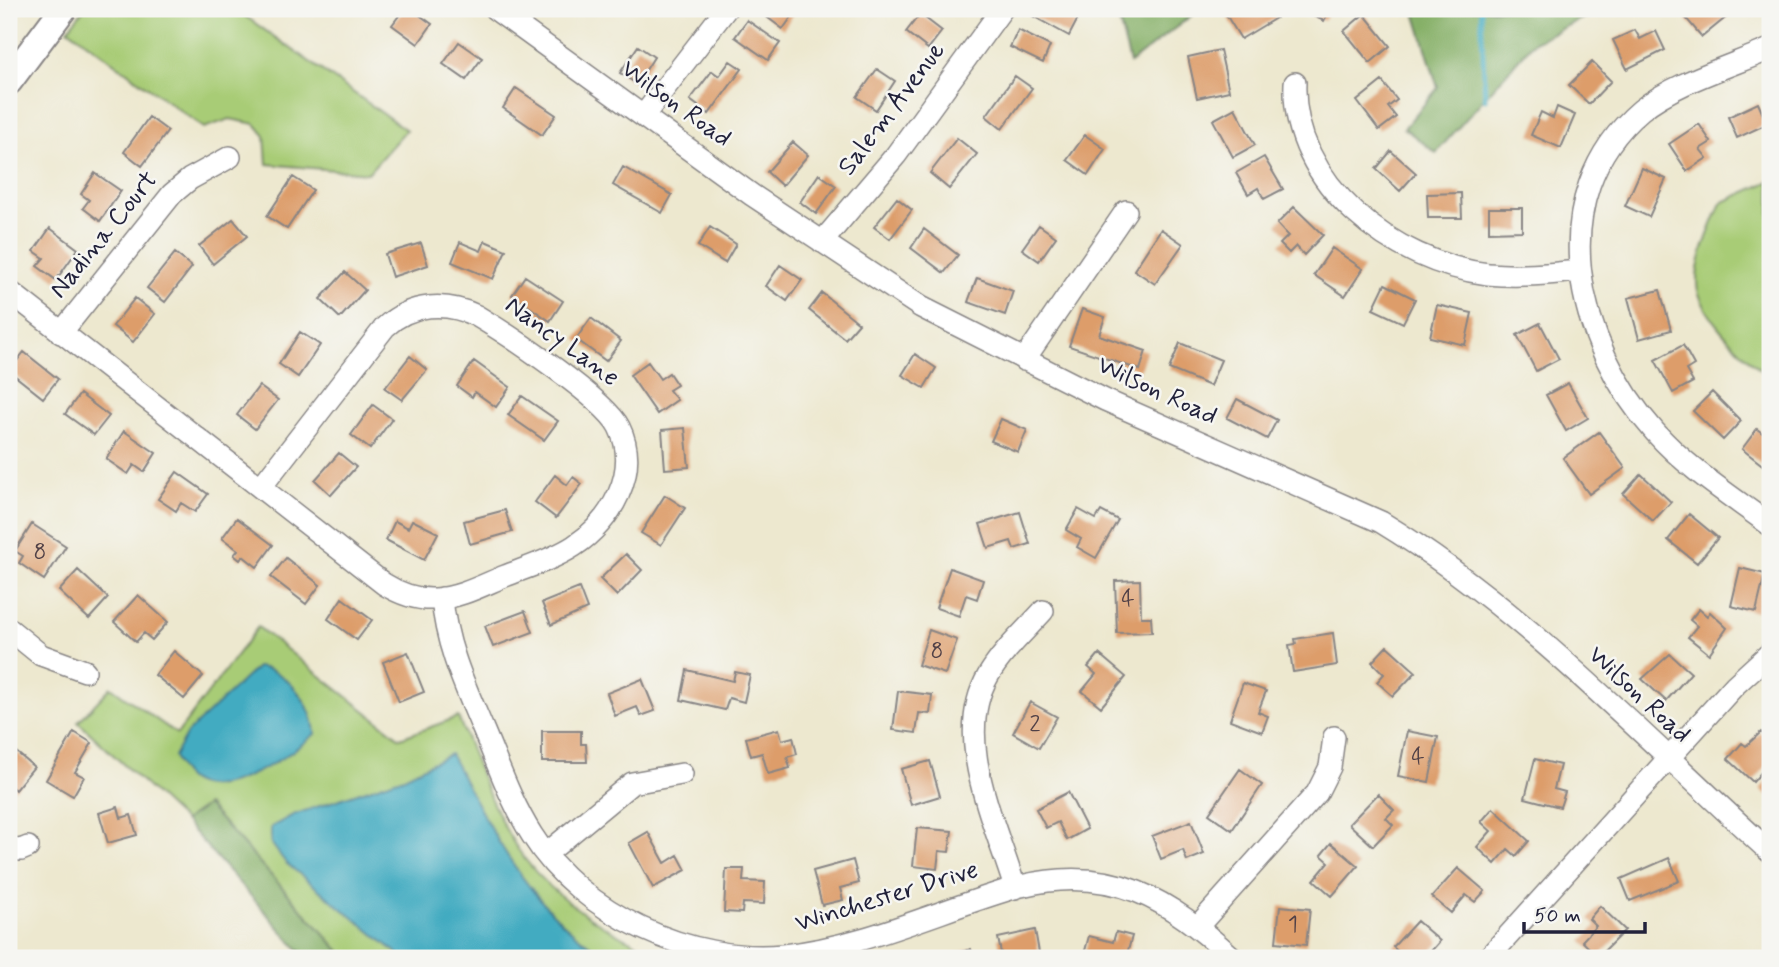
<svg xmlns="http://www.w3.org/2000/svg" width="1779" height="967" font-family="Mynerve,sans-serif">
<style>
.green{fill:#a8cc76;stroke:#657758;stroke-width:2}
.forest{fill:#86b067;stroke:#546951;stroke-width:2}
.water{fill:#42abc1;stroke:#32667e;stroke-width:2}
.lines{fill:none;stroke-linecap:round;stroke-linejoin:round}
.stream{stroke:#42abc1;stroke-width:5}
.building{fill:#dd9d6b}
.minor-casing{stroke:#888585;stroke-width:24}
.major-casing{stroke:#888585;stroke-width:30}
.minor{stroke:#fff;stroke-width:21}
.major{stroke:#fff;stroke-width:26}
.labels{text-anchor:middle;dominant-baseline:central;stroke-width:5;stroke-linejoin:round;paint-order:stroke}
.number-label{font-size:23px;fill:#514147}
.street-label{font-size:26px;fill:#22223b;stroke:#f6f6f2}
</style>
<rect width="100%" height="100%" fill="#f6f6f2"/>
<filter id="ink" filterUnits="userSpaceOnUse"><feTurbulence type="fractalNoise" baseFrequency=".0143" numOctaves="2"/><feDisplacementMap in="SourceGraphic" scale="14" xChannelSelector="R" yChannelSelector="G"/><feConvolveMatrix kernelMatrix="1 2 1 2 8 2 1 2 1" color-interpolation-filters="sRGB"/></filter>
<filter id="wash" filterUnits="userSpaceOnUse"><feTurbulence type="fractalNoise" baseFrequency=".00686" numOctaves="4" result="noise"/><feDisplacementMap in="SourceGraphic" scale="28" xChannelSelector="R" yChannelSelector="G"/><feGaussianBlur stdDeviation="1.57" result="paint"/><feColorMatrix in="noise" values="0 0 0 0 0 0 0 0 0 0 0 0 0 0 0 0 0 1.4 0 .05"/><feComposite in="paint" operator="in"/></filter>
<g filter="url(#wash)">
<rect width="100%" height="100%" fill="#ede8cf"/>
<!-- green -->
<path class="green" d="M84 9H235L406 130 368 173 267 164 265 136 255 124 230 119 204 128 68 29Z
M1770 181V379C1746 356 1708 325 1698 291 1692 267 1712 225 1721 203Z
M258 627 400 738 458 717C477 763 494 818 524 858 560 905 615 936 668 958H346L207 805 184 821 78 722 111 687 177 734Z"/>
<!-- forest -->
<path class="forest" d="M1116 9H1200L1130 63Z
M1414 9H1601L1534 42 1436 153 1404 128 1438 88Z
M207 805 346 958H306L184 821Z"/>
<!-- water -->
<path class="water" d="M257 667C288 670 313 705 315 734 290 755 226 799 193 782 183 777 178 766 174 756L187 733Z
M450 754C493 833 530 912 610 958H403L286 863 271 843V827L293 815 404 777Z"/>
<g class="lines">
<!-- stream -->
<path class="stream" d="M1481 9 1485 99"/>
</g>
<g id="blocks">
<!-- building -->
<path class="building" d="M404 9H411L432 24 418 44 392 25Z
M756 9H790L795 12 783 29Z
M1037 9H1083L1069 36 1033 16Z
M1232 9H1271L1276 18 1241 39 1225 13Z
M1298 9H1330L1324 21Z
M1695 9H1732L1734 11 1702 37 1685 17Z
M920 14 942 31 928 49 906 32Z
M1364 14 1390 46 1370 63 1344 31Z
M747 20 780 43 768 60 735 37Z
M1018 30 1050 46 1043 63 1010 47Z
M1635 30 1640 39 1656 31 1665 50 1627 69 1613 40Z
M459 42 482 58 466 80 443 64Z
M638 46 654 57 637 84 620 73Z
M1220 50 1229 91 1197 98 1188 57Z
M730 61 742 69 709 114 690 100 712 71 719 76Z
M1592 62 1611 81 1589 104 1569 85Z
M877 69 895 81 876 110 857 97Z
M1015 76 1032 88 1002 129 986 116Z
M1382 81 1397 100 1388 107 1396 117 1379 130 1357 101Z
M516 88 556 115 542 135 503 108Z
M1758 103 1767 124 1737 138 1728 117Z
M1557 107 1575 115 1561 148 1531 135 1541 112 1553 118Z
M1235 108 1255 145 1233 157 1213 120Z
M149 117 168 131 142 166 124 152Z
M1699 124 1711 142 1700 149 1707 158 1687 171 1669 144Z
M1085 135 1105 149 1088 175 1067 160Z
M957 138 977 154 949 189 930 173Z
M793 142 808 155 782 186 767 172Z
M1391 151 1416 173 1400 191 1376 169Z
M1264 157 1283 189 1264 199 1258 188 1248 194 1236 173Z
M623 167 672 195 662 213 613 185Z
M1642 168 1666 179 1649 217 1625 206Z
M95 173 121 191 100 221 83 208 89 200 81 194Z
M819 174 836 186 816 214 800 202Z
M293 177 313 190 287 229 267 216Z
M1461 193 1462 218H1428L1427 194Z
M897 198 912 210 890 239 874 227Z
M1294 207 1323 235 1304 255 1296 246 1289 253 1280 244 1288 236 1277 224Z
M1489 208H1522V231L1489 232Z
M233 219 247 236 213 264 199 246Z
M1039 225 1056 237 1039 261 1022 249Z
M710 227 736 244 725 263 698 246Z
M50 228 78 249 56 280 37 266 44 258 34 251Z
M924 229 958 255 944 273 911 248Z
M1161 229 1183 244 1155 284 1134 270Z
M485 241 506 250 493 279 452 262 460 242 481 251Z
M421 243 428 265 392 277 385 254Z
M1332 248 1363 269 1345 296 1314 275Z
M175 253 192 267 165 302 147 288Z
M780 265 802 280 787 301 766 286Z
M345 272 365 290 340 318 320 299Z
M525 276 563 301 550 321 512 295Z
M977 278 1013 291 1005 315 968 302Z
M1385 284 1415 299 1403 323 1373 309Z
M1660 290 1671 330 1639 339 1628 298Z
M822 293 859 323 845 339 809 310Z
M135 298 155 314 133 342 113 326Z
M1437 305 1472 313 1465 345 1430 337Z
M1082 309 1105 317 1099 335 1146 351 1140 370 1069 346Z
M591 318 621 341 606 361 576 339Z
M1540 323 1559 359 1536 371 1517 335Z
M300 332 320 345 298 377 279 364Z
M1180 343 1221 360 1210 386 1169 369Z
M1683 345 1694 365 1686 370 1693 382 1673 393 1655 360Z
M24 352 58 379 43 398 9 371Z
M915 354 936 368 924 388 902 375Z
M410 356 427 370 402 400 385 388Z
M474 361 510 387 496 407 475 392 472 397 457 386Z
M648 362 660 379 669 373 677 385 669 390 677 400 657 414 630 375Z
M1568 383 1588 418 1566 431 1546 395Z
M259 386 278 400 255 429 237 415Z
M1712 392 1741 421 1723 440 1693 411Z
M80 394 109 416 94 435 65 414Z
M522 396 558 421 544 440 508 415Z
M1237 399 1277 420 1267 439 1227 418Z
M373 405 392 419 370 449 351 435Z
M1001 419 1027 430 1018 452 991 441Z
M685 428 689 467 665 469 662 430Z
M1757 429 1770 439V471L1742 449Z
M124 431 156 453 144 472 134 465 128 474 106 459Z
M1599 432 1625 468 1589 494 1563 458Z
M339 453 356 467 331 495 315 480Z
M177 472 208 494 195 512 181 503 176 511 158 499Z
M1641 474 1671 502 1653 521 1623 494Z
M555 475 567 485 573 477 582 484 556 518 535 502Z
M665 495 685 508 661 545 641 533Z
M1078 509 1096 519 1101 511 1118 520 1096 558 1077 547 1081 539 1066 530Z
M505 510 512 532 470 544 464 521Z
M1020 512 1030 544 1014 549 1011 541 988 548 980 524Z
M1689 514 1718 538 1697 563 1668 540Z
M237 518 273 545 257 567 243 556 240 560 234 555 238 550 222 538Z
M412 520 438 533 424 560 386 540 395 521 408 528Z
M32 524 66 546 44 580 19 563 23 556 15 551Z
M626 554 642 570 617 596 600 579Z
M286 558 320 585 306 604 271 577Z
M950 568 983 580 977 599 966 595 959 616 936 608Z
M1740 568 1765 574 1756 612 1731 606Z
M78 570 108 598 89 619 59 591Z
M1140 580 1141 617H1151L1152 632 1117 633 1115 581Z
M579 588 587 609 551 625 542 603Z
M138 595 168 622 152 640 144 633 136 642 114 622Z
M342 598 372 620 357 640 328 619Z
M1699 609 1707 616 1710 612 1727 628 1709 654 1688 637 1697 626 1690 620Z
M525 611 533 632 493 647 485 626Z
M929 630 957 640 945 674 918 665Z
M1333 633 1337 665 1293 672 1289 645 1296 644 1295 639Z
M1387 646 1416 672 1393 696 1377 682 1384 674 1372 662Z
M174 651 203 676 184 699 155 675Z
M408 652 424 692 399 702 383 662Z
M1099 654 1126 677 1101 707 1082 691 1096 674 1088 667Z
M1670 654 1691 673 1666 701 1642 679Z
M687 670 733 681 735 672 750 675 744 702 729 698 725 710 681 700Z
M642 679 655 711 641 716 637 707 615 716 607 693Z
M1243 683 1266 691 1258 712 1268 716 1262 732 1230 720Z
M898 691 932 695 930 714 919 713 916 733 893 730Z
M1030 702 1057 717 1039 748 1013 733Z
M779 729 782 740 793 737 797 754 787 757 790 768 768 774 762 753 751 756 746 738Z
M542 731H581V744H586L587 762H542Z
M1407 731 1438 737 1429 782 1398 776Z
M74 732 92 743 75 772 84 777 73 796 46 780Z
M1761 732 1770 740V762L1753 782 1728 759 1742 743 1746 746Z
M9 746 34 767 15 790 9 785Z
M1535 759 1560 765 1554 789 1565 792 1560 807 1525 798Z
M930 761 940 796 911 805 901 769Z
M1240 769 1262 785 1232 830 1209 814Z
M1770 778V798L1760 789Z
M1068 792 1087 829 1067 840 1058 822 1046 828 1036 809Z
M1378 794 1394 810 1386 818 1393 825 1373 846 1349 824Z
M118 807 121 818 131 815 137 835 108 843 99 813Z
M1493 808 1529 841 1516 856 1508 849 1495 864 1477 847 1491 831 1481 822Z
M1191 821 1204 854 1187 861 1183 850 1161 859 1152 836Z
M917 828 952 831 949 852 939 851 937 869 913 866Z
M648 832 665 863 678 855 686 870 653 888 629 843Z
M1331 843 1358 866 1332 896 1314 880 1329 862 1321 855Z
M1669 858 1679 881 1630 901 1621 879Z
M853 860 859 883 840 888 843 900 822 905 813 871Z
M1458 868 1485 891 1475 902 1466 895 1451 913 1432 897Z
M726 869H744L743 881 765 882 764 904 743 903 742 913 724 912Z
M1280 906 1310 909 1306 945 1276 942Z
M1600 906 1625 930 1598 957 1582 941 1596 926 1589 919Z
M1417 921 1440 941 1425 958H1405L1393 947Z
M1035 930 1040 958H1002L998 938Z
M1116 932 1132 936 1126 958H1083L1089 936 1113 942Z
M971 949 974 958H952L951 955Z"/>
</g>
</g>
<g filter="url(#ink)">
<use href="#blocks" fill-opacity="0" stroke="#888585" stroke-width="2"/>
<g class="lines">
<!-- minor casing -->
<g class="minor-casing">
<path id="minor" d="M495 9 752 195 921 307 1105 400 1381 522C1523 608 1647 741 1770 852
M1770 49C1731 66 1674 83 1641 110 1540 196 1576 344 1655 432 1688 469 1731 496 1770 525
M1295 83C1291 184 1394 263 1488 274 1518 277 1549 274 1579 271
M644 115 726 9
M822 242 896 155 1002 9
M9 291 384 584C400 594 416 600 435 599 459 598 483 585 505 576 528 567 554 559 574 546 611 522 641 471 619 427 605 399 509 335 477 316 446 301 411 303 385 327L261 487
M61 333 172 194 190 179 230 157
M1024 360 1126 211
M442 598C446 646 465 686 483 729 498 764 511 802 532 835 581 914 691 964 783 955 865 947 943 908 1021 886 1113 864 1168 899 1233 958
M9 629 41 655 85 671
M9 849 21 850 28 847
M546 854 632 783 682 774
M1015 888C996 824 952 739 988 676 1002 652 1024 632 1043 611
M1198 926 1317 793 1330 767 1334 737
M1488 958 1735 685 1770 653"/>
</g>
<!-- major casing -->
<g class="major-casing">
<path id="major" d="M9 81 63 9"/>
</g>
<!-- minor -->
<use href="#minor" class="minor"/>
<!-- major -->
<use href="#major" class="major"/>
</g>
</g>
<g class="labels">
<!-- number labels -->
<g class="number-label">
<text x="40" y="553">8</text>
<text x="1128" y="599">4</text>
<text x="937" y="652">8</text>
<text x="1035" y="725">2</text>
<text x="1418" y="757">4</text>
<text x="1293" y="925">1</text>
</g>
<!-- street labels -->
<g class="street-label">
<text transform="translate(676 104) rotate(36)">Wilson Road</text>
<text transform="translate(892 109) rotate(-53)">Salem Avenue</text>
<text transform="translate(104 235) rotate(-51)">Nadina Court</text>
<text transform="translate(562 342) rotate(36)">Nancy Lane</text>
<text transform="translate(1157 391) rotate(25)">Wilson Road</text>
<text transform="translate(1639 695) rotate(43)">Wilson Road</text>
<text transform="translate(887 897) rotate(-17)">Winchester Drive</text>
</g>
</g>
<!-- margin -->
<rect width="1779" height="967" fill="none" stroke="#f6f6f2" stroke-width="35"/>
<!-- scale -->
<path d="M1524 922v10h121v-10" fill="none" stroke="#22223b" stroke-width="3.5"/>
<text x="1534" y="922" font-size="21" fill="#22223b" stroke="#f6f6f2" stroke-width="5" paint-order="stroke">50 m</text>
</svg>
